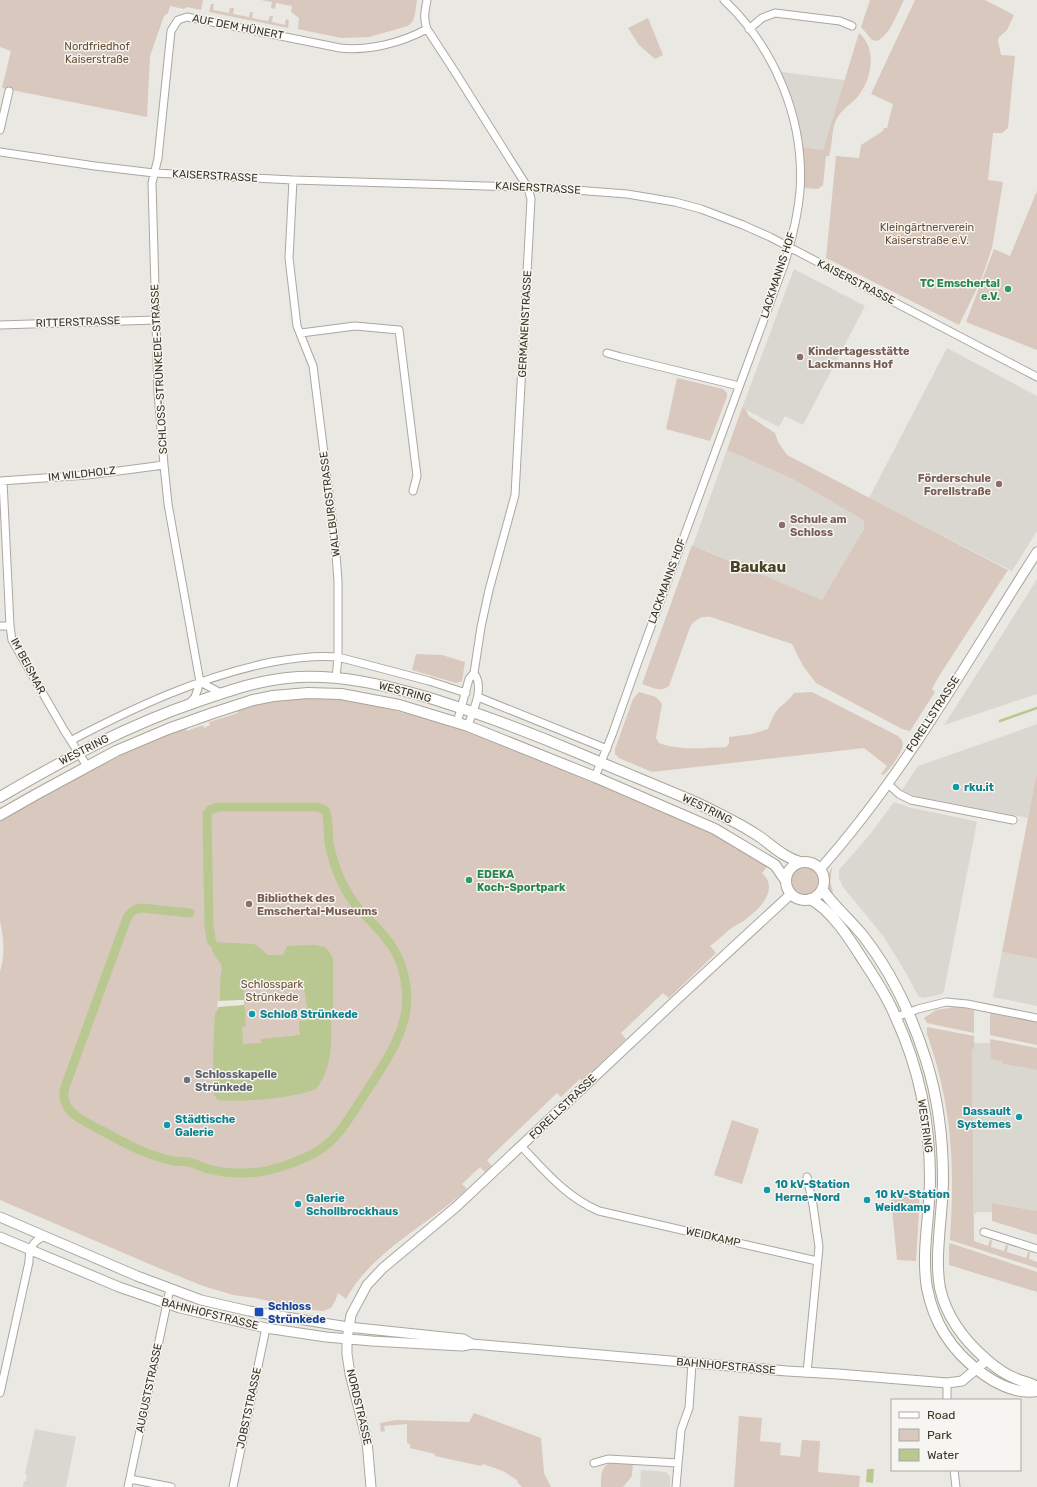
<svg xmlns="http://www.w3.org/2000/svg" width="1037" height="1487" font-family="Rubik,sans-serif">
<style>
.built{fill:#dad7d1}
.green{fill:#d9c8be}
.water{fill:#b9c891;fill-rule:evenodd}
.pier{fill:#eae8e2}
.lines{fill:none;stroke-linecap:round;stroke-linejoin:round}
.stream{stroke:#b9c891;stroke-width:2.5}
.canal{stroke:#b9c891;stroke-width:9}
.minor-casing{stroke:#aaa89e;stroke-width:9}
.tertiary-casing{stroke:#aaa89e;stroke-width:11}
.secondary-casing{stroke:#a9a597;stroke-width:12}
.minor{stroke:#fff;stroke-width:7}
.tertiary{stroke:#fff;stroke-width:9}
.secondary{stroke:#fff;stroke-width:10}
.leisure-dot{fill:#2e9e5b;stroke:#f7f5f2;stroke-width:1.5}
.education-dot{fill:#8d6e63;stroke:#f7f5f2;stroke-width:1.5}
.culture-dot{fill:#0f9aa8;stroke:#f7f5f2;stroke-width:1.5}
.worship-dot{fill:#6b7280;stroke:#f7f5f2;stroke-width:1.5}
.transit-dot{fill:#1a4fb4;stroke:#f7f5f2;stroke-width:1.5}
.labels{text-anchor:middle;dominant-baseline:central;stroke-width:3;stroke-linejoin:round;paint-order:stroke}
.street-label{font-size:11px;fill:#393624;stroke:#f7f5f2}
.park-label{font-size:11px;fill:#6b4f34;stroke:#f7f5f2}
.leisure-label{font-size:11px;font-weight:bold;fill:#27864d;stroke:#f7f5f2;text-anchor:end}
.education-label{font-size:11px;font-weight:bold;fill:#785e54;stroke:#f7f5f2;text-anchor:start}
.culture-label{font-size:11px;font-weight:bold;fill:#0d838f;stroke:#f7f5f2;text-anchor:start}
.worship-label{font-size:11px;font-weight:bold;fill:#5b616d;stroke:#f7f5f2;text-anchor:start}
.transit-label{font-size:11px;font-weight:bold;fill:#164399;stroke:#f7f5f2;text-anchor:start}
.district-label{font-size:15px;font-weight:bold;fill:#494423;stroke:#f7f5f2}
</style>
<rect width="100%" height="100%" fill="#eae8e2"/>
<!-- built -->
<path class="built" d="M781 72 845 80 823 150 803 147 795 111Z
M794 269 865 306 803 425 785 416 779 427 742 408Z
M947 348 1037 396V531L1012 571 869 498Z
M727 450 793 479 863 520 864 526 863 532 822 600 693 545Z
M1037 579V694L944 725 998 641Z
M1037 724V772L1028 818 919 797 906 793 902 790 918 766 1004 736Z
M894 802 912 808 975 821 977 822 944 991 942 994 924 998 918 996 906 973 884 937 843 887 839 878V870L871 833Z
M1002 952 1037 959V1006L993 997Z
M974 1043H991L1004 1061 1003 1064 1037 1070V1211L993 1203V1212H976V1214H974L972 1049H974Z
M35 1429 76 1437 66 1487H23L24 1481H26L27 1475 25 1474Z
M641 1470 666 1472 670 1477V1487H640Z"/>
<!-- green -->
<path class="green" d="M0 0H203L201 10 187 7 184 9 170 6 168 13 164 16 150 56 147 117 2 88 11 51 0 47Z
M261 0H417L415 14 413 21 408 26 369 37 341 38 298 29 299 18 291 12 292 6 276 3 275 9 271 8 272 2Z
M870 0H904C897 13 891 34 877 41L872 40 861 27Z
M915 0H985L1014 15 1007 30 999 37 998 41 1001 55 1015 56 1008 128 1002 133H993L988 180 1003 182 992 248 981 280 959 325 826 258 836 156 859 158 861 145 883 131 884 128H887L893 104 871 94Z
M211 4H214L213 10 229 13 230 8H234L233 14 249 17 250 12H253L252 18 268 21 270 16H273L272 22 285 25 286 19 289 20 288 28 209 12Z
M648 18 663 55 655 59 639 45 628 28Z
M859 33C877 48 872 78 859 95 852 104 841 109 836 120 831 131 833 144 829 156H826L823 185 818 189 804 188 803 147 823 150Z
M1037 191V350L966 322 994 249 1010 256Z
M677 378 723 389 727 393V397L710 441 666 429Z
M742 408 745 409 749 416 775 433 778 442 787 455 1008 570 939 676 932 689 935 692 910 731 902 729 816 683 803 666 792 644 711 617C702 616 695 619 690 627L669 686C660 693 651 687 642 684L692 545 822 600 864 529V523L863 520 793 479 727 450Z
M416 654 442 655 465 662 462 681 456 683 412 670Z
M639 692 656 697 662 704 656 738 659 743C681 751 703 748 726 747L729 744V737L752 734 768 729C771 721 774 713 780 707 786 702 789 700 794 693L812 692 898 736C902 739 904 743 902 748 901 754 888 772 883 775L881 774 887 766 864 748 652 772 619 758 615 754V749L633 699Z
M295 698H329L356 701 420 717 459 729 497 742 666 812 710 832 769 864 762 873C779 888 761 908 747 918 742 923 735 925 729 930 723 935 717 941 710 946L716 953 669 998 663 993 621 1033 626 1039 582 1081 580 1079 561 1097 557 1093 487 1160 492 1166 485 1172 480 1167 462 1184 467 1189C428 1225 372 1251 346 1299L338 1293 335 1301 331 1308 323 1311 305 1309 255 1298 233 1295 203 1286 161 1269 0 1200V972C5 955 4 938 0 921V821C60 786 120 753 185 727L187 731 203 725 204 728 210 725 209 722 238 713 236 710 261 704Z
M1037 772V959L1002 952Z
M790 881a14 14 0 1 1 28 0a14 14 0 1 1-28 0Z
M832 867V868L830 882 833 892 831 896C827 887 826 876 832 867Z
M956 1007 974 1010V1033L927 1023 924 1018 936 1010Z
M990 1013 1037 1022V1045L990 1035Z
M927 1027 974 1036V1049H972L974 1241 988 1246 990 1239 992 1241 991 1247 1004 1251 1006 1245H1008L1007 1252 1026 1258 1028 1252H1030L1029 1259 1037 1262V1268L950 1240V1238C955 1163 952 1106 927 1034Z
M990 1039 1037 1048V1070L1003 1064V1061L991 1059Z
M732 1120 759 1129 742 1184 714 1175Z
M920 1193 916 1261 897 1260 891 1199Z
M992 1203 1037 1211V1235L992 1221Z
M950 1243 1037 1272V1292L949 1265V1245Z
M474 1413 541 1438 544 1473 551 1487H522L518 1483 517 1480 503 1471 483 1464 481 1466 435 1456V1454L410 1448V1444L407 1443V1424L384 1426 385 1431 381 1432 380 1423 396 1420 469 1422Z
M739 1416 762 1418 760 1441 781 1443 780 1455 800 1457 802 1440 820 1441 818 1472 860 1476 859 1487H734Z
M611 1462 633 1463 632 1476 623 1487H601C601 1476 600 1468 611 1462Z"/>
<!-- water -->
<path class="water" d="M212 942 254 944 260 948 268 955H283L287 946 315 945 325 947 328 950 333 958V1011L328 1013V1018H331C332 1041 332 1070 316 1089 293 1098 243 1103 218 1100L214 1095 213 1055 215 1014 220 1006V981L222 968 221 964 213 953 211 945ZM290 981 303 982 308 1013 309 1014V1020L299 1021 300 1035 261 1039V1043L243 1044 242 1027 246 1026 243 984H290Z
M867 1469H874L873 1483 866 1482Z"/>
<!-- pier -->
<path class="pier" d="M239 1000H244V1005L217 1007 218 1001Z"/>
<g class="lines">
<!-- stream -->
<path class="stream" d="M1000 721 1037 708"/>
<!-- canal -->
<path class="canal" d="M190 913 142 908C134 909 131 911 127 918L65 1087C58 1111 83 1121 101 1130 124 1143 148 1156 174 1161 179 1162 184 1161 188 1162 195 1163 201 1167 208 1169 224 1173 242 1174 259 1172 276 1170 308 1158 321 1149 341 1135 353 1112 366 1092 386 1062 412 1025 406 987 402 951 385 936 361 911 344 893 334 867 329 843 328 835 329 819 326 812 324 809 320 808 317 807H218L210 810 207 814 209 925 211 939 212 942"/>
<!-- minor casing -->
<g class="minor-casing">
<path id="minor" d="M427 0C425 10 423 19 427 29L455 72 528 188 531 199 515 495 489 590 481 627 474 673 469 679 457 723
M749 29 762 18 775 13 840 21 852 26
M0 130 9 91
M0 152 95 166 154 173 293 180 548 188 627 194 675 202 701 209 743 225 770 237 1037 377
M293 180 289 258 297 326 313 366 335 541 338 581V657L336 678
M0 325 156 320
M301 333 355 326 399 330 417 476 413 491
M607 353 621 357 739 386
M0 481 88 475 164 465
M3 481 10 626 12 640 64 730 87 766
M0 626H10
M200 682 221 693
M478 697 607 749
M189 704 195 697 200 682 168 504 164 465 158 393 152 183 158 158 171 31 178 20 187 17 340 48C369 51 401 43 427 29
M468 726C473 710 485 688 474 673
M72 740C135 707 202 676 272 662 294 658 315 655 338 657L429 681 466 693
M595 777 612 735 639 659 785 262C792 239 798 215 800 191 805 120 775 48 724 0
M888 784 899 794 911 800 1013 820
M896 1017 918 1009 946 1002 967 1004 1037 1018
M521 1146C545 1171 566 1197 599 1211L817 1261
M984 1232 1037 1249
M807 1373 819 1247 813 1205 807 1177
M0 1393 29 1262C29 1249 32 1241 45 1236
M947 1400V1383
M594 1463 608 1459 678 1463
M954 1470 956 1487
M130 1479 171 1487
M128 1487 170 1289
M233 1487 266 1328
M676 1487 681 1430 689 1408 692 1363"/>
</g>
<!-- tertiary casing -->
<g class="tertiary-casing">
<path id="tertiary" d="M820 869C905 774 968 659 1037 552
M0 1217 137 1276 201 1300 249 1311 348 1327 463 1339 472 1344
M0 1237 119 1287 180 1308 266 1328 326 1337 372 1341 462 1346 472 1344 787 1371 838 1374 947 1383 962 1381 987 1360
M371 1487 367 1441 350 1374 347 1354V1339L351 1315 367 1285 383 1268 456 1207 674 1002 791 894"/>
</g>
<!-- secondary casing -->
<g class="secondary-casing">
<path id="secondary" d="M0 797C65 759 128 725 199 701 228 691 257 681 287 678 337 673 386 685 433 699 484 715 534 734 583 755 620 771 658 786 695 802 716 812 737 822 757 835 772 845 783 857 800 862
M0 815 35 795 116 751 168 729 213 713 253 700 273 696 308 693 341 694 399 705 468 726 595 777 715 829 775 865 786 881
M786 881a19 19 0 1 1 38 0a19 19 0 1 1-38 0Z
M822 889C832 905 852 921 864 937 892 973 912 1016 926 1060 938 1098 943 1139 943 1179 943 1212 934 1256 940 1288 946 1316 965 1341 987 1360 996 1368 1006 1375 1017 1379 1024 1382 1031 1383 1037 1387
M810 899C831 909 851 941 863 960 875 978 888 998 896 1018 919 1068 930 1124 930 1179 930 1215 921 1252 927 1288 930 1303 936 1320 944 1333 961 1361 1003 1397 1037 1391"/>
</g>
<!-- minor -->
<use href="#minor" class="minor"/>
<!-- tertiary -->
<use href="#tertiary" class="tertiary"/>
<!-- secondary -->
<use href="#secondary" class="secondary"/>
</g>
<!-- markers -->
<g class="leisure-dot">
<circle cx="1008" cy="289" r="4"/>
<circle cx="469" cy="880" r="4"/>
</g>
<g class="education-dot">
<circle cx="800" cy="357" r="4"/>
<circle cx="999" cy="484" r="4"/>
<circle cx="782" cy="525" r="4"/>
<circle cx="249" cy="904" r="4"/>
</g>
<g class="culture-dot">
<circle cx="956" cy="787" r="4"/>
<circle cx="252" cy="1014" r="4"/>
<circle cx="1019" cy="1117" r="4"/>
<circle cx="167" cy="1125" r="4"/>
<circle cx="767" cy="1190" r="4"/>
<circle cx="867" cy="1200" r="4"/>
<circle cx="298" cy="1204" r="4"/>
</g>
<circle class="worship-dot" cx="187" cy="1080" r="4"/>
<rect class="transit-dot" x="254" y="1307" width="10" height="10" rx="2"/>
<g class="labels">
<!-- street labels -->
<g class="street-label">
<text transform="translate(238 27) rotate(11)">AUF DEM HÜNERT</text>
<text transform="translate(215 176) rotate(3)">KAISERSTRASSE</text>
<text transform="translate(538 188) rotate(3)">KAISERSTRASSE</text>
<text transform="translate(778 275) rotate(-72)">LACKMANNS HOF</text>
<text transform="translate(856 282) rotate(27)">KAISERSTRASSE</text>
<text transform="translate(78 322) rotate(-2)">RITTERSTRASSE</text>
<text transform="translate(525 324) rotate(-87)">GERMANENSTRASSE</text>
<text transform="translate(159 369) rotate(-93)">SCHLOSS-STRÜNKEDE-STRASSE</text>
<text transform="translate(82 474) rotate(-6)">IM WILDHOLZ</text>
<text transform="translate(330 504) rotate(-97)">WALLBURGSTRASSE</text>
<text transform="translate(667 581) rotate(-70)">LACKMANNS HOF</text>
<text transform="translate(28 666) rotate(62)">IM BEISMAR</text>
<text transform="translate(405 692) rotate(15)">WESTRING</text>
<text transform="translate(933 714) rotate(-57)">FORELLSTRASSE</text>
<text transform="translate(84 750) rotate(-27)">WESTRING</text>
<text transform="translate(707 809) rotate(26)">WESTRING</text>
<text transform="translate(563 1107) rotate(-44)">FORELLSTRASSE</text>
<text transform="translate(925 1126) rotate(82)">WESTRING</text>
<text transform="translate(713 1237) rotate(13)">WEIDKAMP</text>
<text transform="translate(210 1314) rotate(14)">BAHNHOFSTRASSE</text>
<text transform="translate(726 1366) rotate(5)">BAHNHOFSTRASSE</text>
<text transform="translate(149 1388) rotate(-78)">AUGUSTSTRASSE</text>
<text transform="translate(359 1407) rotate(77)">NORDSTRASSE</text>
<text transform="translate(249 1408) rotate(-78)">JOBSTSTRASSE</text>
</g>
<!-- park labels -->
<g class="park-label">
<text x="97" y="46">Nordfriedhof<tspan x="97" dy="13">Kaiserstraße</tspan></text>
<text x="927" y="227">Kleingärtnerverein<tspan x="927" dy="13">Kaiserstraße e.V.</tspan></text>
<text x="272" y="984">Schlosspark<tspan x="272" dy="13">Strünkede</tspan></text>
</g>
<!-- leisure labels -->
<g class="leisure-label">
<text x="1000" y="283">TC Emschertal<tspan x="1000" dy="13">e.V.</tspan></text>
<text x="477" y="874" text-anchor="start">EDEKA<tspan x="477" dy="13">Koch-Sportpark</tspan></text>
</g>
<!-- education labels -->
<g class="education-label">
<text x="808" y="351">Kindertagesstätte<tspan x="808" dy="13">Lackmanns Hof</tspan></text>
<text x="991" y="478" text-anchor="end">Förderschule<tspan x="991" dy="13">Forellstraße</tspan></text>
<text x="790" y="519">Schule am<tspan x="790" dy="13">Schloss</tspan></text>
<text x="257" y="898">Bibliothek des<tspan x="257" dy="13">Emschertal-Museums</tspan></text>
</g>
<!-- culture labels -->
<g class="culture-label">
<text x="964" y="787">rku.it</text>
<text x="260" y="1014">Schloß Strünkede</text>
<text x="1011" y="1111" text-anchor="end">Dassault<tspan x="1011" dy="13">Systemes</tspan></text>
<text x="175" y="1119">Städtische<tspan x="175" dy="13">Galerie</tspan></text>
<text x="775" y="1184">10 kV-Station<tspan x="775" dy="13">Herne-Nord</tspan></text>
<text x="875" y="1194">10 kV-Station<tspan x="875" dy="13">Weidkamp</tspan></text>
<text x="306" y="1198">Galerie<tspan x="306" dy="13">Schollbrockhaus</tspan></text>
</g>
<!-- worship labels -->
<g class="worship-label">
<text x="195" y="1074">Schlosskapelle<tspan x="195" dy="13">Strünkede</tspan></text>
</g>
<!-- transit labels -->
<g class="transit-label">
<text x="268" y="1306">Schloss<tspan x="268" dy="13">Strünkede</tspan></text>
</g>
<!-- district labels -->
<g class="district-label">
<text x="758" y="567">Baukau</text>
</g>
</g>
<!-- legend -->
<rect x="891" y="1399" width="130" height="72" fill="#f7f5f2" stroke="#aba9a0"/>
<rect x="899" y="1412" width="20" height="6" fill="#ffffff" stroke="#aba9a0"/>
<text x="927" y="1419" font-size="12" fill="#393624">Road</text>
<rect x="899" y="1429" width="20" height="12" fill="#d9c8be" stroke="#aba9a0"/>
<text x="927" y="1439" font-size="12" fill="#393624">Park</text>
<rect x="899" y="1449" width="20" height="12" fill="#b9c891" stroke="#aba9a0"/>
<text x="927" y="1459" font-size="12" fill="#393624">Water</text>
</svg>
